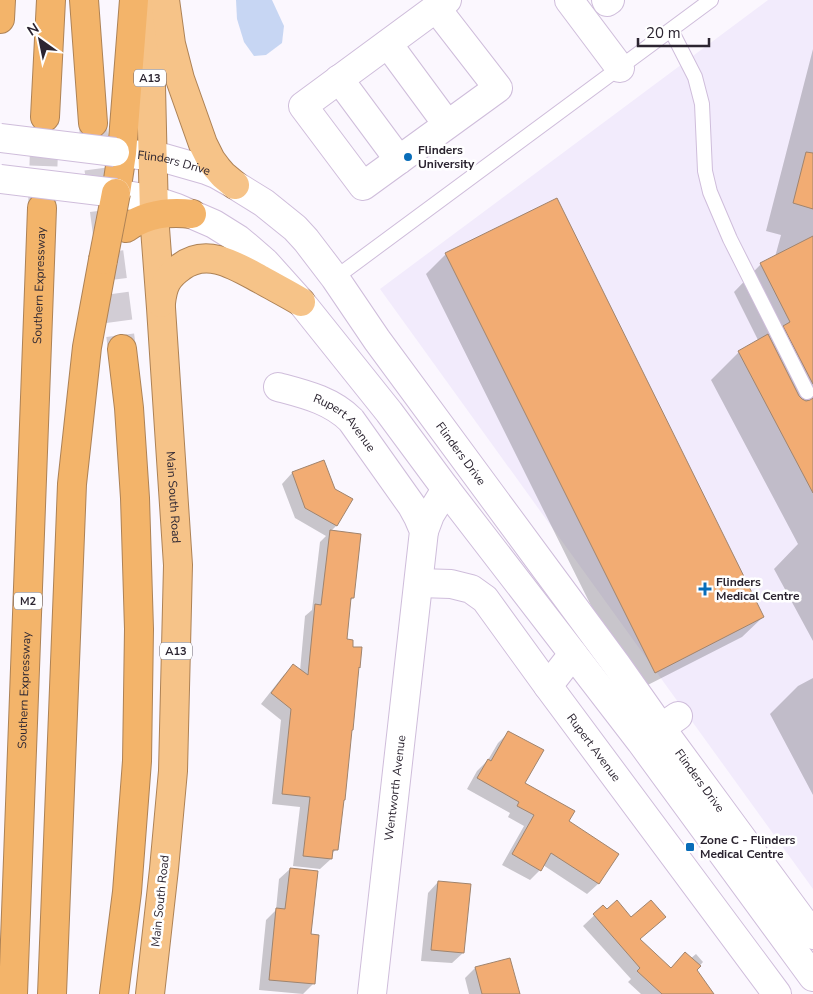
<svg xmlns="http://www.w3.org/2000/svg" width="813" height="994" font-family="'Nunito Sans',sans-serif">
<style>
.medical{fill:#f2ebfc}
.water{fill:#c7d6f3}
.shadow{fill:#0003}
.building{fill:#f2ac73;stroke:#a0846e}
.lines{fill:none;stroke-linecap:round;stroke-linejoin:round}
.motorway-tunnel{stroke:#d2cdd5;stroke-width:28;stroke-dasharray:28 14;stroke-linecap:butt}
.service-casing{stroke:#cfbddb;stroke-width:16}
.minor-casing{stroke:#cfbddb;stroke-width:30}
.tertiary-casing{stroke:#cfbddb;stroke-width:30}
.trunk-casing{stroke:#ad8256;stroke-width:30}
.motorway-casing{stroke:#ad8256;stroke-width:30}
.service{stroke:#fff;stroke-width:14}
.minor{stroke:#fff;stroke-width:28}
.tertiary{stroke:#fff;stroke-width:28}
.trunk{stroke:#f6c388;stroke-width:28}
.motorway{stroke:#f3b46a;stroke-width:28}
.tertiary-bridge-casing{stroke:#cfbddb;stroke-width:30;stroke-linecap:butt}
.motorway-bridge-casing{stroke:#ad8256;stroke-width:30;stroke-linecap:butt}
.tertiary-bridge{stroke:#fff;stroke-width:28}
.motorway-bridge{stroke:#f3b46a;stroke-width:28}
.poi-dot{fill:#096db9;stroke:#fff;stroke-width:2}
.labels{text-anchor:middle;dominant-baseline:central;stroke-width:5;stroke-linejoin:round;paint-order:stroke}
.shield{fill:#fff;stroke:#6b666f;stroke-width:1}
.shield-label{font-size:11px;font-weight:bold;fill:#2c2531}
.poi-label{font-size:12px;font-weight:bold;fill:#2c2531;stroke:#fff;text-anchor:start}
.street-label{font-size:12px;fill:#2c2531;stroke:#fff}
</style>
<rect width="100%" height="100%" fill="#fbf7fe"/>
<!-- medical -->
<path class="medical" d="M768 0H813V889L380 289Z"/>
<!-- water -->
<path class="water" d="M236 0H272L284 26 282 43 266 55 254 56 244 42 237 19Z"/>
<!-- shadow -->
<path class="shadow" d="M813 49V641L774 569 798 544 711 380 739 352 758 340 734 292 761 264 775 257 781 235 766 231Z
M446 254 763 617 742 637 634 692 426 274Z
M323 461 334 489 351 500 336 526 330 532 360 535 353 598 350 601 346 640 343 801 337 849 331 854V859L320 869 293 866 300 807 272 804 281 720 261 704 283 676 293 666 300 671 305 616 312 610 320 542 326 536 295 518 282 484 292 473Z
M813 678V795L770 714 798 686Z
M509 732 524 784 568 822 617 854 598 884 587 894 543 865 540 870 530 880 502 865 524 826 508 817 510 813 467 789 477 771 488 760 498 743Z
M290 869 310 935 314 983 303 994 259 990 266 920 276 910 279 879Z
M438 882 463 953 452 963 421 961 428 893Z
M603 907 670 969 690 959 696 954 703 962 696 970 713 994H641L628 982 631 979 583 926Z
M475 968 518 994H469L465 978Z"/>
<!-- building -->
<path class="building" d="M806 152 813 153V209L793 203Z
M557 198 764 617 655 673 445 253Z
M813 236V384L783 326 790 322 760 263Z
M768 334 799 396 802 399 806 401 810 400 813 398V493L738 351Z
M324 460 335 489 353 499 337 526 305 508 292 472Z
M330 530 361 534 354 598H351L347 639 353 640V647H362L360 668 359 667 353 730H352L345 800H344L338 850H333L332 859 303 856 310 797 282 794 291 709 271 693 293 664 308 675 315 604 321 605Z
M508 731 544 750 525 783 575 811 569 821 619 854 599 884 551 853 541 871 512 854 534 815 517 806 519 802 477 778 488 759 491 761Z
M290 868 318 871 311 934 319 935 315 984 269 980 276 908 285 909Z
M438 881 471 884 464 953 431 950Z
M617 900 631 917 651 900 666 917 640 939 671 968 685 952 701 966 697 970 714 994H662L637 971 640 968 593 914 603 905 607 909Z
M510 958 520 994H482L475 967Z"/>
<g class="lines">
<!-- motorway-tunnel -->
<path class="motorway-tunnel" d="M93 127 122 349
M42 208 45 121"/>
<!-- service casing -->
<g class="service-casing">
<path id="service" d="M671 30 695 77 702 104 705 171 710 192 730 239 807 392
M335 278 711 0"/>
</g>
<!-- minor casing -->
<g class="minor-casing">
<g id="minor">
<path d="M569 0 620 68"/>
<path d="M606 0 607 2 610 0"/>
<path d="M436 8 498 88 363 186 303 106 447 0"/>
<path d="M388 44 447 124"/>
<path d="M339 79 399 160"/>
<path id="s1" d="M278 387C304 394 331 400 351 420L412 506 418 517 424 531 372 994"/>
<path d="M424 531 430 515 446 489"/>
<path id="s2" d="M419 583 451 584 471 589 485 599 548 686 777 994"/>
<path d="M548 686 573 654"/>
<path d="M642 741 678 716"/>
</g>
</g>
<!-- tertiary casing -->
<g class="tertiary-casing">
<g id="tertiary">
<path id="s3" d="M115 152 164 158 206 170 216 174 235 185 264 203 295 228 306 240 335 278 377 340 548 572 616 664 661 728 813 935"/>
<path d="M116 193 153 200 177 208 214 224 238 239 250 249 265 262 301 302 389 412 446 489 641 742 813 977"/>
</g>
</g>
<!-- trunk casing -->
<g class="trunk-casing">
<g id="trunk">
<path id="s4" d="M149 0 154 215 161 308 178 565 173 771 164 869 150 994"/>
<path d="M165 0 171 44 180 79 203 144 211 160 217 168 223 175 235 185"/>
<path d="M161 303C163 285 167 277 181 267 207 247 236 266 260 279 274 287 288 294 301 302"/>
</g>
</g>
<!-- motorway casing -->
<g class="motorway-casing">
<g id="motorway">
<path d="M84 0 93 123"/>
<path d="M0 19 1 0"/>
<path d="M45 117 51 0"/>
<path d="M116 193 122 153 134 0"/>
<path d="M126 228C147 214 168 211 192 214"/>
<path id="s5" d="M13 994 42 208"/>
<path d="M52 994 72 484 87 347 103 260"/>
<path d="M114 994 127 892 137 761 139 629 135 498 129 408 122 349"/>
</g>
</g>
<!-- service -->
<use href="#service" class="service"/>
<!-- minor -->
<use href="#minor" class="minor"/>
<!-- tertiary -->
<use href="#tertiary" class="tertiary"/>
<!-- trunk -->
<use href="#trunk" class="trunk"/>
<!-- motorway -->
<use href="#motorway" class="motorway"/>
<!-- tertiary-bridge casing -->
<g class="tertiary-bridge-casing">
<path id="tertiary-bridge" d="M0 138 115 152
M0 179 116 193"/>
</g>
<!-- motorway-bridge casing -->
<g class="motorway-bridge-casing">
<path id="motorway-bridge" d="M103 260 116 193"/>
</g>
<!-- tertiary-bridge -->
<use href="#tertiary-bridge" class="tertiary-bridge"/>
<!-- motorway-bridge -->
<use href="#motorway-bridge" class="motorway-bridge"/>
</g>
<!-- markers -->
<g class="poi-dot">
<circle cx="408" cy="157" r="5"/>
<path d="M702.5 581.5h5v5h5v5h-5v5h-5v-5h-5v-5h5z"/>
<rect x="685" y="842" width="10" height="10" rx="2.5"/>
</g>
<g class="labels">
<!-- shield labels -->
<g class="shield">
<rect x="134" y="69.5" width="32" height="17" rx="4"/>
<rect x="14" y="592.5" width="28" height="17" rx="4"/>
<rect x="160" y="642.5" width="32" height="17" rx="4"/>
</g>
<g class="shield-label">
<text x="150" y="78">A13</text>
<text x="28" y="601">M2</text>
<text x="176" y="651">A13</text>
</g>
<!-- poi labels -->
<g class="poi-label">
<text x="418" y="150">Flinders<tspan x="418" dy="14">University</tspan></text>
<text x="716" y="582">Flinders<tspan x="716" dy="14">Medical Centre</tspan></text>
<text x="700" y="840">Zone C - Flinders<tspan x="700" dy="14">Medical Centre</tspan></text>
</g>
<!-- street labels -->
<g class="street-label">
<text stroke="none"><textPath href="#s3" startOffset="60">Flinders Drive</textPath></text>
<text stroke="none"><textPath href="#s5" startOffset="709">Southern Expressway</textPath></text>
<text stroke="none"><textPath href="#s1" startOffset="78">Rupert Avenue</textPath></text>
<text stroke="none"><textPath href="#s3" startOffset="480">Flinders Drive</textPath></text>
<text stroke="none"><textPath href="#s4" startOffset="498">Main South Road</textPath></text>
<text stroke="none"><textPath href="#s5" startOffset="304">Southern Expressway</textPath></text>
<text stroke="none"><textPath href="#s2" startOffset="254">Rupert Avenue</textPath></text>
<text stroke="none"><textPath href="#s3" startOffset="885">Flinders Drive</textPath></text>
<text transform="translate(395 788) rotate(-83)">Wentworth Avenue</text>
<text transform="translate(160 901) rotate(-84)">Main South Road</text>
</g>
</g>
<!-- north arrow -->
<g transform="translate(40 40) rotate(327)" stroke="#ffffff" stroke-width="4" paint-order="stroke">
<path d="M0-4L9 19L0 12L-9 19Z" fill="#2c2531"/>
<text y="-8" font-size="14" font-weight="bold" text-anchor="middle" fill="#2c2531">N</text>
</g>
<!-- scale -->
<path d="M638 38v8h71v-8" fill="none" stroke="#2c2531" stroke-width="2.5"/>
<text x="646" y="38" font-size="15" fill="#2c2531" stroke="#ffffff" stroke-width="4" paint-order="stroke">20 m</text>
</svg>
